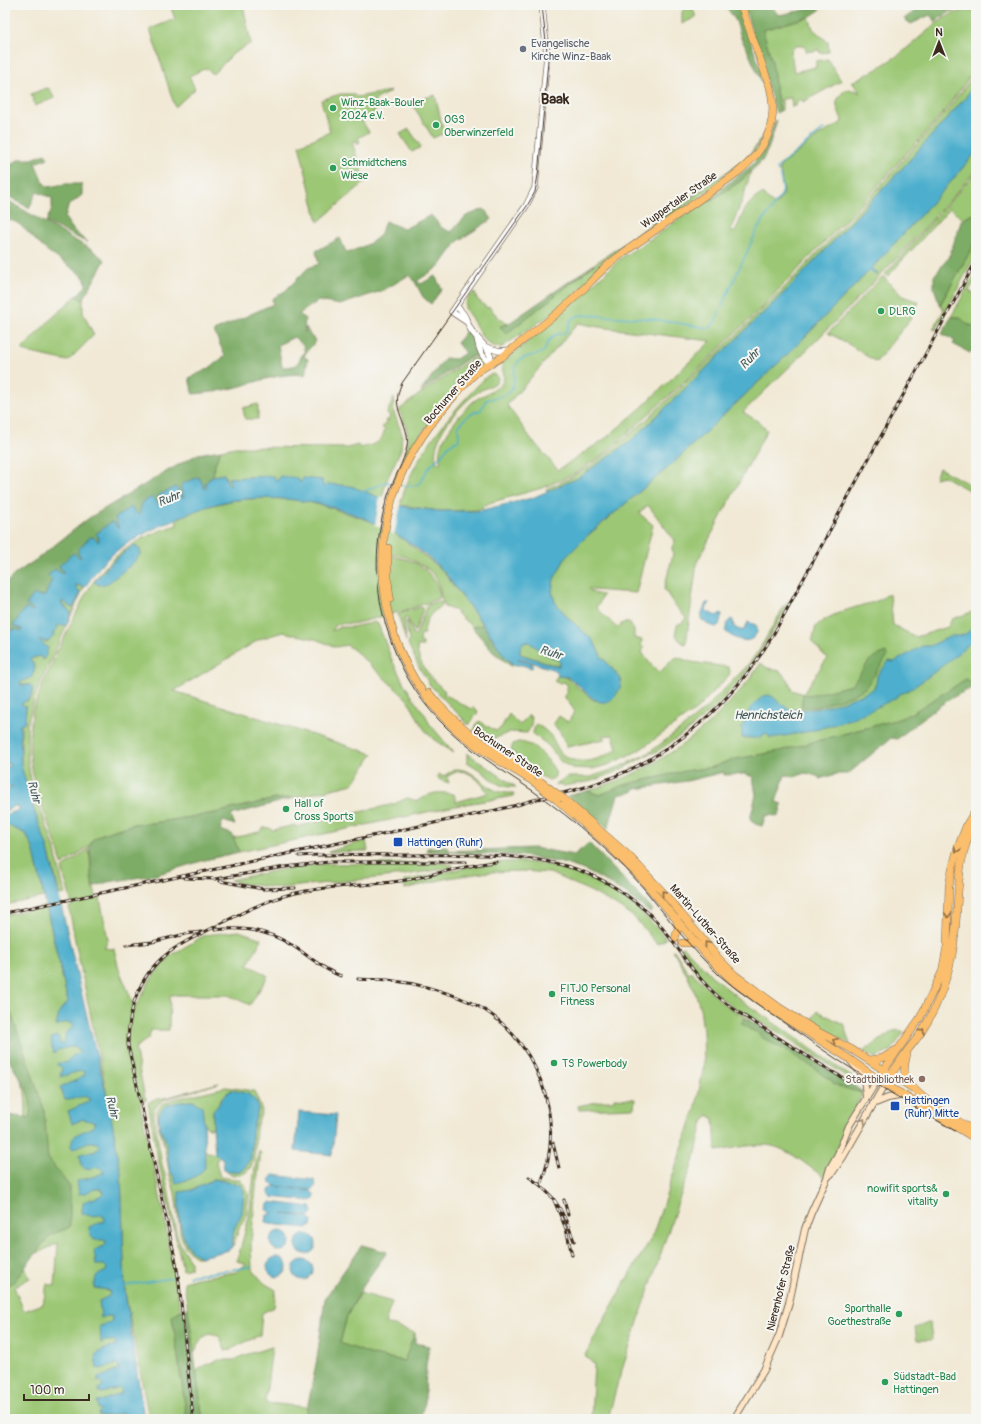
<svg xmlns="http://www.w3.org/2000/svg" width="981" height="1424" font-family="Pangolin,sans-serif">
<style>
.green{fill:#9cc774;stroke:#6c7849;fill-rule:evenodd}
.forest{fill:#7dac66;stroke:#5c6b42;fill-rule:evenodd}
.water{fill:#4eafcd;stroke:#446c76;fill-rule:evenodd}
.pier{fill:#f1e9d5}
.lines{fill:none;stroke-linecap:round;stroke-linejoin:round}
.stream{stroke:#4eafcd;stroke-width:1.5}
.tertiary-casing{stroke:#7b6d5e;stroke-width:7}
.secondary-casing{stroke:#7b6d5e;stroke-width:8}
.primary-casing{stroke:#7b6d5e;stroke-width:8}
.tertiary{stroke:#fff;stroke-width:5.5}
.secondary{stroke:#fde5c5;stroke-width:6}
.primary{stroke:#fabe6d;stroke-width:7}
.tram{stroke:#3b2a1e;stroke-width:1}
.rail-casing{stroke:#3b2a1e;stroke-width:3}
.rail{stroke:#f6f6f2;stroke-width:1.5;stroke-dasharray:4.5;stroke-linecap:butt}
.primary-bridge-casing{stroke:#7b6d5e;stroke-width:8;stroke-linecap:butt}
.primary-bridge{stroke:#fabe6d;stroke-width:7}
.oneway{stroke:#916d42}
.oneway2{stroke:#9c8872}
.worship-dot{fill:#6b7280;stroke:#f6f6f2;stroke-width:1.5}
.leisure-dot{fill:#2e9e5b;stroke:#f6f6f2;stroke-width:1.5}
.transit-dot{fill:#1a4fb4;stroke:#f6f6f2;stroke-width:1.5}
.education-dot{fill:#8d6e63;stroke:#f6f6f2;stroke-width:1.5}
.labels{text-anchor:middle;dominant-baseline:central;stroke-width:4;stroke-linejoin:round;paint-order:stroke}
.worship-label{font-size:11px;fill:#5b616d;stroke:#f6f6f2;text-anchor:start}
.leisure-label{font-size:11px;fill:#27864d;stroke:#f6f6f2;text-anchor:start}
.street-label{font-size:11px;fill:#3b2a1e;stroke:#f6f6f2}
.transit-label{font-size:11px;fill:#164399;stroke:#f6f6f2;text-anchor:start}
.education-label{font-size:11px;fill:#785e54;stroke:#f6f6f2;text-anchor:end}
.water-label{font-size:12px;font-style:italic;fill:#42595b;stroke:#f6f6f2}
.district-label{font-size:15px;font-weight:bold;fill:#3b2a1e;stroke:#f6f6f2}
</style>
<rect width="100%" height="100%" fill="#f6f6f2"/>
<filter id="ink" filterUnits="userSpaceOnUse"><feTurbulence type="fractalNoise" baseFrequency=".025" numOctaves="2"/><feDisplacementMap in="SourceGraphic" scale="8" xChannelSelector="R" yChannelSelector="G"/><feConvolveMatrix kernelMatrix="1 2 1 2 8 2 1 2 1" color-interpolation-filters="sRGB"/></filter>
<filter id="wash" filterUnits="userSpaceOnUse"><feTurbulence type="fractalNoise" baseFrequency=".012" numOctaves="4" result="noise"/><feDisplacementMap in="SourceGraphic" scale="16" xChannelSelector="R" yChannelSelector="G"/><feGaussianBlur stdDeviation="0.9" result="paint"/><feColorMatrix in="noise" values="0 0 0 0 0 0 0 0 0 0 0 0 0 0 0 0 0 1.4 0 .05"/><feComposite in="paint" operator="in"/></filter>
<g filter="url(#wash)">
<rect width="100%" height="100%" fill="#f1e9d5"/>
<!-- green -->
<path class="green" d="M178 5H243L251 43 234 53 213 74 206 68 189 76 195 89 175 107 150 29 175 19 171 8Z
M686 5 693 9 696 17 682 24V12Z
M967 10H976V68L944 112 862 203 757 312 697 370 628 433 604 454 576 473 542 488 489 503 478 510 439 511 400 505C413 454 452 412 487 376L493 374 498 377 497 382C493 385 490 386 486 388 480 390 475 394 470 398 454 412 429 441 437 463L441 462C432 446 462 411 474 401 481 395 498 390 502 383 506 376 502 371 502 365L503 362 562 313 621 258 658 234 706 200 710 201 741 181 751 171 743 198 731 229 733 233 735 232C743 215 744 204 762 194 767 198 770 203 776 205L784 193 779 167 818 136 841 123 842 120C836 104 833 103 845 90H854L860 93 852 82 875 70 900 54 938 22 952 14ZM578 323 599 327 711 341 641 408 606 438 558 470 532 440 507 405 543 364Z
M809 17 813 29 828 42 829 52 820 53 819 50 807 52 805 47C799 45 794 45 791 51L794 72 816 67V61L828 59 841 81 803 102 801 99 796 102 797 105 792 107 791 98 782 99V110L780 111 763 29Z
M976 72V80L966 97 906 164 789 288 631 441 578 478 547 492 546 489 568 479 590 466 614 448 646 420 734 337 786 286 863 205 946 112Z
M46 88 50 89 54 98 35 106 31 94Z
M391 91 375 100V112L362 121 369 132 358 138 360 142 357 144 355 140 352 142 365 182 318 222 299 145 330 132 321 100 340 94H352L357 97Z
M435 95 444 133 433 138 411 102Z
M409 129 421 147 412 152 400 134Z
M764 135 754 153 733 173 619 253 556 311 502 347C485 349 479 331 472 319 470 315 464 310 465 305 465 301 470 296 473 292L475 293 477 299 487 308 489 307 499 318 508 324H504L506 334 599 261 648 229 715 180 738 165 749 156Z
M976 152V170C903 255 824 334 743 412L759 422 767 430 697 562 686 644C677 641 673 633 678 624L682 623 686 618 674 604 664 589 673 554 672 547 675 541 648 505 639 513 653 525 636 593 592 590 589 588C591 594 597 594 603 595L599 604 596 607 617 628C622 623 624 621 631 624V626L634 630V638L642 640 641 645 644 648 642 652C647 660 652 667 660 672L672 660 677 657 691 662 728 667 730 671 729 675 697 709 638 751 608 765 592 769 572 768 561 762 549 746 534 735 533 732 536 724C541 727 547 731 551 736 555 742 557 749 562 754 579 768 602 759 617 749L613 735 602 736 605 739 567 747 560 732 553 725 559 716 568 722 573 714 574 710 564 696 568 692 566 689 568 687 565 682 558 683 554 681 557 676 566 677 593 700 612 699C618 692 621 688 621 679L601 656 593 640 568 618 555 602 552 591 554 579 566 557 587 536 670 466 793 349 869 271 877 275 871 269 948 185Z
M976 172V213L963 219 950 208 888 276 885 274 947 205Z
M976 241V254L936 330 933 329 944 310 940 305Z
M976 272V279L969 291 976 295V326L968 325 960 317H951Z
M883 276 902 296 919 302 909 321 876 362 842 340 828 333Z
M76 296 83 300V313L94 335 68 361 26 352 22 349 49 321Z
M471 359H482L481 365 445 404 413 444 406 458 403 460C412 440 407 429 399 410L421 393Z
M394 398V409L393 410 402 434 401 449 386 482 382 498 322 487V480L300 483 280 476 278 480 276 482 253 477 228 478 231 485 229 487 224 474 213 476 215 464 221 450 235 447 347 448 358 445 360 448C374 444 381 445 385 429L382 428 386 423 385 420 388 421 390 416 387 414V413Z
M258 404V419H245L243 408Z
M939 468 976 488V494L943 476 935 478Z
M265 498 300 500 328 507 374 522 395 533 442 570 483 625 472 627 454 610 444 607C437 581 441 575 414 561 407 557 402 555 393 555V557C415 558 439 575 440 598 427 603 413 608 399 612 385 616 371 619 357 623 348 626 336 619 332 631L340 627H352L375 622 378 624 392 660 403 682 413 698 426 716 429 723 454 753 433 739 424 729 407 699 355 651 347 645 336 647 315 639 283 632 260 639 174 691 373 754 353 784 294 798 275 799 215 813 153 823 134 824 102 834 92 840 90 846 62 865C53 826 32 793 30 752 29 737 30 722 34 707 43 682 55 656 67 632 78 610 88 585 105 567 123 547 151 532 177 525L176 519 205 507 235 500ZM134 545 131 565 99 585 95 582 111 563Z
M76 585 84 587 46 671 35 696 27 726 28 763 32 786 54 846 65 894 60 895 48 849 35 813 21 766V724L26 711V707L22 705V703L29 700 32 696 30 685H20L21 682 32 676 35 667 30 659 40 656 43 660 38 640 47 642 58 628 56 625 71 612 60 602H64L70 607 80 591 76 587Z
M886 595H890L893 625 916 637 948 627 952 619 972 612 976 608V679L912 713 899 719 780 751 731 760 713 767 685 771 624 785 600 795 587 791C605 785 624 779 641 770 690 745 730 708 761 663 769 671 771 667 779 671 786 675 790 683 792 690L803 694 827 658 812 642 816 626C828 616 845 610 860 606 868 603 880 602 886 595Z
M789 600 791 601 759 654 741 679 718 704 689 730 656 752 649 754 618 771 592 781 564 786 554 785 567 777H591L617 768 647 754 681 729 704 710 747 666 759 650 784 607Z
M438 601 442 603 441 607C429 613 425 621 424 634H421L420 642 423 643V646H417C416 662 433 681 445 691L444 694 471 709 473 707 478 712 469 725 430 685 419 667 408 644 409 640 406 621H408L413 634 416 635 427 605Z
M421 607 423 609 415 632 414 631 408 619 407 618 404 619 406 641 398 614Z
M529 642 542 652 558 660 560 662 559 666H557L520 654V649L523 643Z
M509 714 520 725 529 715C534 720 531 727 527 733L510 732 491 740 484 738 474 730 479 721 496 731 501 728Z
M518 742C523 742 528 744 533 746 539 750 558 769 555 776 554 779 550 780 547 780L520 762 511 750 513 744Z
M467 753 516 787C498 788 494 781 480 770 476 767 471 765 467 762Z
M455 769C481 769 483 795 513 793L514 796 460 805 239 852 233 838 259 832C263 827 267 826 273 830L295 825 296 827 394 804 407 798 418 801C434 791 436 792 454 794L456 802 488 793C482 783 469 768 456 772 453 773 450 775 447 777L449 783 440 780 437 776 440 774 442 777Z
M5 824 26 834 33 848 44 897 5 905Z
M366 840 368 851 328 852Z
M89 849 92 882 96 896 100 898 108 940 104 948 114 949 119 969 135 1008 150 980 168 957 205 935 239 931 262 939 248 964 268 976 250 1005 228 995H170L169 1030H151L149 1038 135 1048 145 1098 147 1099 140 1104 164 1215 178 1298 181 1310 172 1316 187 1419H149L125 1292 121 1173 109 1105 75 940 69 907 72 906C70 893 65 882 62 868Z
M505 862C566 858 630 891 666 939L657 944 634 917 612 903 590 891 550 873 522 871 489 872 448 878 405 889 404 881 468 867Z
M443 863 453 865 450 868 405 875 279 888 244 884 230 880 289 868 324 864Z
M46 906 68 1002 63 1007 73 1027 85 1072V1075L83 1076 90 1098 88 1102 89 1120 96 1123V1125L90 1128 92 1142 98 1143 100 1146 94 1152 100 1167 104 1172 98 1189 103 1191 104 1194 99 1197 102 1215 105 1219 104 1222H101L106 1244 104 1247V1265L107 1268 106 1271V1291L109 1292 110 1294 107 1316H112V1319L110 1323V1341L114 1340 116 1344 115 1346 110 1347 117 1364 119 1367V1370L113 1372 116 1389 120 1388 122 1390V1393L117 1395 120 1413 125 1415V1418L121 1419H5V1153L25 1123 26 1109 25 1092 17 1068 5 1051V915ZM58 1243 55 1286 47 1284 43 1304 24 1311 14 1287 30 1278 21 1261Z
M684 947 713 977 745 1003 852 1077 850 1079C825 1062 799 1045 773 1029 764 1023 753 1019 743 1014 716 998 697 974 679 949Z
M673 950H674L688 972H692L721 1002 863 1092 824 1177C806 1165 784 1144 762 1145 747 1145 731 1149 716 1151L714 1119 708 1115 703 1122 695 1157 678 1202 617 1385 608 1419H591L594 1365 585 1355 625 1282 652 1237 696 1107 704 1065 703 1031 700 1008 696 995 688 977Z
M818 1011 845 1025 846 1033 850 1044 810 1022Z
M899 1030 904 1032 891 1051 875 1058 863 1051 867 1048 875 1044 893 1031Z
M219 1083 163 1100 156 1106 153 1110 162 1164 166 1178 177 1236 182 1248 191 1262V1268L183 1270 158 1160 148 1103 153 1100 169 1097Z
M226 1087 254 1091 262 1110C261 1115 259 1119 257 1124 253 1139 260 1170 240 1175 235 1176 230 1175 226 1171L229 1172 252 1152V1131L258 1109 248 1094 241 1093 222 1097 217 1108 213 1111V1128H209L204 1124 205 1151 215 1154 219 1156 216 1162 220 1177 240 1180 246 1187 249 1194 246 1216 240 1226 234 1244 229 1250 232 1246 234 1229 242 1213 224 1180 214 1179 192 1190 184 1192 179 1197C180 1217 179 1248 201 1257H195L185 1247 180 1233 175 1193 170 1176 163 1141 158 1125 157 1110 162 1104 175 1099Z
M614 1098 635 1099 634 1108 579 1110 578 1106 601 1101H613Z
M259 1151 261 1153 256 1188 251 1244 252 1269 264 1283 276 1290 274 1307 262 1313 260 1335 231 1349 225 1350 220 1337 211 1333 202 1338 194 1353 184 1282 197 1278 236 1272 246 1264 237 1261 249 1217 255 1167Z
M360 1293 392 1302 385 1323 415 1333 405 1361 373 1355 340 1344 347 1316Z
M926 1323H930L932 1340H917L915 1328 926 1324Z
M272 1347 265 1403 307 1407 305 1419H203L196 1372 203 1366 219 1360H234L248 1354Z"/>
<!-- forest -->
<path class="forest" d="M725 5H738L767 88 769 101H767L763 85 745 45 742 41 736 21Z
M744 5H772L775 11 779 15 809 9 819 6 820 10 809 17 763 30 772 61 776 91 780 111 776 113Z
M923 5H969V8L952 11 935 21 930 15 911 24 904 19Z
M777 120 769 147 762 161 740 181 710 201 706 200 752 165 765 149 775 121Z
M764 134 749 156 738 165 715 180 648 229 599 261 506 334 500 326 508 324 740 163 749 156Z
M45 154 48 158 35 163 43 182 48 187 65 184H82V195L68 206 65 218 74 231 88 243 46 222 52 208V198L37 192 29 208 8 196H5V164L8 166 20 159H32Z
M5 200H7L42 221 92 250 105 260 83 300 76 296 86 286 85 279C74 267 58 260 45 249 36 242 29 232 20 225 15 221 10 220 5 220Z
M484 209 492 219 458 241 440 266 417 281 421 284 435 276 442 289 431 304 423 297 415 282 409 275 384 290 340 305 318 301 299 314 305 319 304 332 305 333 306 327 310 335 315 340C313 347 305 351 304 357L308 359 305 375C281 372 257 382 234 388 220 391 207 393 193 394L189 378 208 369 225 356 214 331 273 304 272 299 285 291 308 268 319 264 316 251 340 238 346 252C355 251 373 243 379 236 382 233 383 225 385 221L404 229 431 215 442 228 451 232 466 216ZM294 337 303 345 305 353C301 355 301 357 299 361 295 367 288 367 282 367L278 345Z
M976 213V241L940 305 934 288V276L949 257 961 222 963 219Z
M951 317H960L968 325 976 326V350L970 353 953 344 955 341 942 334Z
M467 329 481 356 470 357 421 391 445 358 456 359 465 353 457 343Z
M221 450 215 464 213 476 205 483 207 487 205 490 199 477 185 483 181 487 184 497H158L161 504 159 505 153 497 141 510 139 516 119 529 112 521 96 534 98 536 99 543 80 558 59 566 64 572 63 575H48L53 579 45 596H38L33 611 13 626 22 629V631L5 642V584L15 574 37 559 89 518 169 470 198 454Z
M483 625 505 657 512 663V667L493 652 472 627Z
M886 652 887 657 865 688 853 695 816 707H801L803 694 811 695 852 685 870 660 877 656Z
M966 679 970 682 976 679V687C947 696 920 721 897 739L891 738 848 774H836L819 779 820 777 806 773 794 777 785 775 776 802 782 804 779 816 766 815 762 826 755 824 750 819 756 795 753 777 745 774 724 775V772L687 781 636 789 632 792 618 795 608 829 567 796 587 791 600 795 624 785 685 771 713 767 731 760 780 751 899 719 912 713Z
M294 798 231 815 235 825 223 821 220 830 232 834 239 852 205 860 155 875 108 882 93 887 92 882 90 846 92 840 102 834 134 824 153 823 215 813 275 799Z
M589 843 653 910 650 913 626 894 611 884 584 870 562 863 524 856 427 851V848L446 846 449 851 534 848 574 855Z
M5 995 44 1109 48 1158 70 1187V1227L49 1236 13 1283 5 1286V1107L8 1115 29 1118C36 1089 16 1078 6 1054 3 1047 5 1006 5 995Z
M745 1018 856 1087 862 1093 840 1087 833 1083 831 1080 822 1075 818 1071 789 1052 761 1037 759 1033 751 1030 741 1023Z
M362 1245 387 1252 364 1284 347 1316 340 1343 373 1355 404 1361 415 1333V1343L429 1346 426 1365 425 1403 419 1419H305L317 1359 325 1298Z
M188 1309 202 1414 203 1419H187L172 1316 181 1310Z"/>
<!-- water -->
<path class="water" d="M976 80V152L948 185 871 269 878 273 877 275 869 271 793 349 670 466 587 536 566 557 554 579 552 591 555 602 568 618 593 640 601 656 621 679C621 686 620 690 615 696 598 716 582 683 567 677 564 676 560 677 558 676L557 672 555 670 519 658 518 659 533 664 532 668 522 665H512V663C502 656 499 647 492 637 481 621 469 606 458 591 452 584 448 575 441 569 388 517 310 491 236 500 211 503 187 514 164 524 143 534 120 545 103 563 96 570 91 579 85 587L76 585V587L81 593 73 608 70 607 64 602H61L64 606 71 612 67 624 62 626 56 625 58 628 53 633 54 636 47 642 38 639 48 648 46 655 43 660 40 656 30 659 35 667 32 677 21 682 20 685H30L33 688C32 696 30 700 22 703V705L26 706 25 723 20 725 21 766 35 813 48 849 86 1013 109 1104 121 1174 125 1292 144 1419H120L125 1418V1415L123 1413 108 1416H99L98 1413 101 1410 98 1409 97 1401 104 1400 121 1393 122 1391 120 1388 102 1393 99 1392V1388L103 1386 100 1380 98 1382V1378L119 1370V1367L117 1364 101 1369 98 1368 97 1369 95 1355 105 1349 115 1346 116 1344 115 1341H104L103 1343H101L100 1326 110 1323 112 1319V1316H107L101 1318 99 1301 109 1296 110 1292 107 1290 94 1288 96 1276 106 1271 107 1268 104 1265H96L94 1250 104 1246 106 1244V1241L104 1240H93L90 1236 89 1227 100 1222H104L105 1219 102 1215 90 1216 82 1213 83 1203C89 1198 98 1199 104 1193L103 1190C95 1186 88 1194 79 1194L77 1181 96 1176 104 1172 100 1167 85 1169 81 1165V1159L78 1155 88 1152H95L100 1146C93 1137 82 1145 73 1149L71 1148C71 1128 88 1135 96 1123L83 1119 72 1124 68 1111 88 1102 90 1099C81 1093 74 1101 65 1100L60 1087 77 1080 85 1075V1072L80 1071 60 1077 62 1068 57 1065 58 1063C72 1063 65 1061 73 1056 75 1054 78 1054 80 1052L75 1046 58 1050 54 1054 52 1048 51 1038 56 1036 59 1037V1041L62 1045 65 1041V1034L73 1027 72 1024C64 1021 63 1024 56 1026L60 1010 68 1002 33 848 26 834 5 824V815L19 810V807L15 806 5 811V791L12 788V786L5 788V767L10 766 9 764H5V651L8 652V650L5 649V642L12 629 22 631V629L13 626 25 608 33 611V609L26 605 34 594 38 596H45L52 579 48 575 55 569 63 574 64 572 59 566 73 553 80 558 81 556 78 554V550L90 537H93L99 542 98 536 96 534 112 521 119 529 115 518 131 507 139 516 142 502 153 497 159 505 161 504 158 497 159 495 176 487 182 497H184L180 487 184 483 199 477 205 489 207 487 205 483 213 476 224 474 229 486 231 485 228 478 274 476 276 481 278 480 280 476 298 478 300 483 303 478 322 480 323 487 325 486 327 484 351 486 401 506 439 511H478L532 498 578 478 631 441 789 288 906 164 966 97ZM529 642 542 652 558 660 560 662 559 666H556L520 654V649L523 643Z
M134 545 139 548 141 552 139 556 131 565 107 584 99 585 94 582 111 563Z
M706 603H709V604L706 609V611L716 616 721 613 722 615 719 625 716 627 709 625 701 619V615Z
M731 619 733 620 734 627 740 630H744L748 622 756 625C758 629 758 631 756 634 749 647 732 638 725 631L728 622Z
M976 625V638C962 650 912 693 897 695V697C855 720 818 732 770 738L768 735 765 734 761 736 760 738H742V726L747 718 750 708 763 696 769 695 773 697 789 710 816 709 838 703 861 695 873 689 876 684 877 675 889 661 894 662 922 646H930L951 636H960L967 633Z
M232 1090 248 1094 252 1097 257 1103 258 1109 252 1131 251 1158 243 1170 237 1172 226 1171 224 1169 223 1159 215 1154 213 1128V1111C221 1104 222 1094 232 1090Z
M188 1101H193L202 1106 204 1123 205 1168C196 1178 189 1180 176 1183L172 1173H170C168 1161 168 1150 165 1139 164 1135 161 1131 160 1127 154 1105 171 1103 188 1101Z
M299 1112 336 1115 332 1155 295 1151Z
M273 1175 314 1180 316 1185 312 1190 275 1186 311 1191 315 1195 314 1199 310 1201 272 1197C269 1194 268 1192 270 1189L275 1186 270 1183 269 1180Z
M214 1179 241 1185 244 1191 242 1213 234 1229 232 1246 229 1250 201 1257C179 1249 178 1212 179 1192L192 1190Z
M270 1202 311 1207 313 1212 310 1216 282 1214 308 1217 312 1221 311 1226 307 1228 269 1224 266 1222 267 1215 273 1213 267 1210 268 1204Z
M270 1241a10 10 0 1 1 20 0a10 10 0 1 1-20 0Z
M296 1244a10 10 0 1 1 20 0a10 10 0 1 1-20 0Z
M267 1267a10 10 0 1 1 20 0a10 10 0 1 1-20 0Z
M293 1270a10 10 0 1 1 20 0a10 10 0 1 1-20 0Z"/>
<!-- pier -->
<path class="pier" d="M380 496 401 504 394 535 375 525Z"/>
<g class="lines">
<!-- stream -->
<path class="stream" d="M778 172 777 168 824 129
M721 308 758 228 782 194 783 190 780 175
M401 485C425 490 419 479 431 465 433 462 437 460 440 457 446 450 448 443 458 441L459 439 458 427 465 418 475 412 481 410 486 400C494 398 503 397 510 392 517 386 511 370 518 362 524 354 536 357 544 351 546 349 546 345 548 342 549 339 554 336 557 334 571 335 566 326 572 319 575 316 578 316 582 315L652 319 709 328 715 322 720 311
M363 492 387 482 395 484
M189 1276 250 1267
M124 1286 171 1278"/>
</g>
</g>
<g filter="url(#ink)">
<g class="lines">
<!-- tertiary casing -->
<g class="tertiary-casing">
<path id="tertiary" d="M456 306C467 316 465 319 471 330 479 342 491 348 492 364
M467 322 452 312 526 206 535 188 547 55 542 5
M477 338C479 349 482 359 492 364
M486 347 499 351 511 350"/>
</g>
<!-- secondary casing -->
<g class="secondary-casing">
<path id="secondary" d="M851 1061 864 1077 866 1097
M873 1104 888 1098 904 1095
M828 1177 832 1173 843 1157 885 1084
M734 1419 764 1370 779 1336 789 1303 805 1229 811 1213 827 1178 830 1168 838 1154 849 1126 878 1079"/>
</g>
<!-- primary casing -->
<g class="primary-casing">
<path id="primary" d="M388 548V581L390 599
M429 693C456 728 496 752 532 776
M534 782C503 763 471 746 446 720 384 656 366 561 399 480 412 448 434 418 457 393 463 386 470 378 477 372 485 366 494 362 502 357 522 341 542 326 561 310 578 296 592 279 609 264 625 251 643 239 660 227 686 209 712 191 738 172 766 150 779 122 770 87L741 5
M557 800 606 843 641 878 709 958 734 982 769 1008 848 1058 885 1084 976 1139
M560 802 564 799 629 856 662 891 720 960 735 975 780 1008 817 1031 851 1049 914 1089
M675 939 678 928 677 919
M682 943H693L699 945
M907 1053C906 1060 903 1068 905 1075 911 1095 957 1120 976 1132
M869 1060 883 1058 896 1050
M881 1074 920 1018 942 972 947 946 949 886 952 870 958 847 967 824 976 809
M888 1079C895 1069 901 1060 907 1051 912 1044 918 1038 922 1031 936 1010 947 980 952 955 961 910 952 863 976 821"/>
</g>
<!-- tertiary -->
<use href="#tertiary" class="tertiary"/>
<!-- secondary -->
<use href="#secondary" class="secondary"/>
<!-- primary -->
<use href="#primary" class="primary"/>
<!-- tram -->
<path class="tram" d="M542 5 548 61 538 175 535 192 527 206 402 383C388 411 411 422 407 447 404 461 393 480 388 495 374 539 373 588 388 632 398 665 415 695 439 720 466 749 501 769 533 791 554 806 575 822 594 839 612 855 629 871 645 890 669 919 691 949 719 975 741 994 766 1010 790 1027 811 1041 832 1057 854 1070 887 1091 921 1111 955 1131"/>
<!-- rail casing -->
<g class="rail-casing">
<path id="rail" d="M299 856C337 853 375 855 413 855 487 855 563 849 626 895 640 905 653 916 663 929 680 950 693 973 712 991 729 1008 751 1020 771 1033 797 1050 823 1066 849 1082
M234 865C301 851 368 837 434 823 459 818 484 813 509 807 519 805 528 801 538 799 559 794 580 790 600 782 674 756 733 702 773 635L976 261
M184 878 215 879 285 867 329 862H465
M220 881 263 889 295 888
M5 913 240 864
M215 930C248 926 275 932 302 952 315 961 326 971 341 976
M185 934 201 932
M126 945 152 942 190 933
M358 979C368 980 378 979 388 980 415 983 445 991 470 1002 536 1033 569 1119 540 1185
M553 1143 559 1168
M529 1177 540 1185 553 1198
M564 1200 568 1215
M572 1255 566 1229 553 1198C563 1212 569 1226 574 1241
M193 1419 179 1283 176 1263 128 1045C128 1011 138 976 167 954 183 941 204 933 222 923 248 910 272 897 301 892 333 885 367 886 400 881 432 876 463 865 496 862"/>
</g>
<!-- rail -->
<use href="#rail" class="rail"/>
<!-- primary-bridge casing -->
<g class="primary-bridge-casing">
<path id="primary-bridge" d="M540 781 564 799
M534 782 557 800"/>
</g>
<!-- primary-bridge -->
<use href="#primary-bridge" class="primary-bridge"/>
</g>
<!-- one-way arrows -->
<defs><path id="oneway-chevron" d="M-2-3.5L2.5 0L-2 3.5" fill="none" stroke-width="1.6" stroke-linecap="round" stroke-linejoin="round"/></defs>
<g class="oneway">
<use href="#oneway-chevron" transform="translate(957 850) rotate(109)"/>
<use href="#oneway-chevron" transform="translate(664 893) rotate(-132)"/>
<use href="#oneway-chevron" transform="translate(948 915) rotate(90)"/>
<use href="#oneway-chevron" transform="translate(707 944) rotate(-130)"/>
<use href="#oneway-chevron" transform="translate(922 1031) rotate(-57)"/>
<use href="#oneway-chevron" transform="translate(835 1041) rotate(-154)"/>
</g>
<use class="oneway2" href="#oneway-chevron" transform="translate(863 1121) rotate(-58)"/>
</g>
<!-- markers -->
<circle class="worship-dot" cx="523" cy="49" r="4"/>
<g class="leisure-dot">
<circle cx="333" cy="108" r="4"/>
<circle cx="436" cy="125" r="4"/>
<circle cx="333" cy="168" r="4"/>
<circle cx="881" cy="311" r="4"/>
<circle cx="286" cy="809" r="4"/>
<circle cx="552" cy="994" r="4"/>
<circle cx="554" cy="1063" r="4"/>
<circle cx="946" cy="1194" r="4"/>
<circle cx="899" cy="1314" r="4"/>
<circle cx="885" cy="1382" r="4"/>
</g>
<g class="transit-dot">
<rect x="393" y="837" width="10" height="10" rx="2"/>
<rect x="890" y="1101" width="10" height="10" rx="2"/>
</g>
<circle class="education-dot" cx="922" cy="1079" r="4"/>
<g class="labels">
<!-- worship labels -->
<g class="worship-label">
<text x="531" y="43">Evangelische<tspan x="531" dy="13">Kirche Winz-Baak</tspan></text>
</g>
<!-- leisure labels -->
<g class="leisure-label">
<text x="341" y="102">Winz-Baak-Bouler<tspan x="341" dy="13">2024 e.V.</tspan></text>
<text x="444" y="119">OGS<tspan x="444" dy="13">Oberwinzerfeld</tspan></text>
<text x="341" y="162">Schmidtchens<tspan x="341" dy="13">Wiese</tspan></text>
<text x="889" y="311">DLRG</text>
<text x="294" y="803">Hall of<tspan x="294" dy="13">Cross Sports</tspan></text>
<text x="560" y="988">FITJO Personal<tspan x="560" dy="13">Fitness</tspan></text>
<text x="562" y="1063">TS Powerbody</text>
<text x="938" y="1188" text-anchor="end">nowifit sports&amp;<tspan x="938" dy="13">vitality</tspan></text>
<text x="891" y="1308" text-anchor="end">Sporthalle<tspan x="891" dy="13">Goethestraße</tspan></text>
<text x="893" y="1376">Südstadt-Bad<tspan x="893" dy="13">Hattingen</tspan></text>
</g>
<!-- street labels -->
<g class="street-label">
<text transform="translate(679 200) rotate(-35)">Wuppertaler Straße</text>
<text transform="translate(453 392) rotate(-49)">Bochumer Straße</text>
<text transform="translate(508 752) rotate(34)">Bochumer Straße</text>
<text transform="translate(705 924) rotate(49)">Martin-Luther-Straße</text>
<text transform="translate(781 1288) rotate(-76)">Nierenhofer Straße</text>
</g>
<!-- transit labels -->
<g class="transit-label">
<text x="407" y="842">Hattingen (Ruhr)</text>
<text x="904" y="1100">Hattingen<tspan x="904" dy="13">(Ruhr) Mitte</tspan></text>
</g>
<!-- education labels -->
<g class="education-label">
<text x="914" y="1079">Stadtbibliothek</text>
</g>
<!-- water labels -->
<g class="water-label">
<text transform="translate(750 359) rotate(-46)">Ruhr</text>
<text transform="translate(169 499) rotate(-22)">Ruhr</text>
<text transform="translate(551 653) rotate(17)">Ruhr</text>
<text x="768" y="715">Henrichsteich</text>
<text transform="translate(34 792) rotate(75)">Ruhr</text>
<text transform="translate(112 1107) rotate(77)">Ruhr</text>
</g>
<!-- district labels -->
<g class="district-label">
<text x="555" y="99">Baak</text>
</g>
</g>
<!-- margin -->
<rect width="981" height="1424" fill="none" stroke="#f6f6f2" stroke-width="20"/>
<!-- north arrow -->
<g transform="translate(939 42)" stroke="#f6f6f2" stroke-width="3" paint-order="stroke">
<path d="M0-3L7 15L0 10L-7 15Z" fill="#3b2a1e"/>
<text y="-6" font-size="11" font-weight="bold" text-anchor="middle" fill="#3b2a1e">N</text>
</g>
<!-- scale -->
<path d="M24 1394v6h65v-6" fill="none" stroke="#3b2a1e" stroke-width="2"/>
<text x="30" y="1394" font-size="12" fill="#3b2a1e" stroke="#f6f6f2" stroke-width="3" paint-order="stroke">100 m</text>
</svg>
